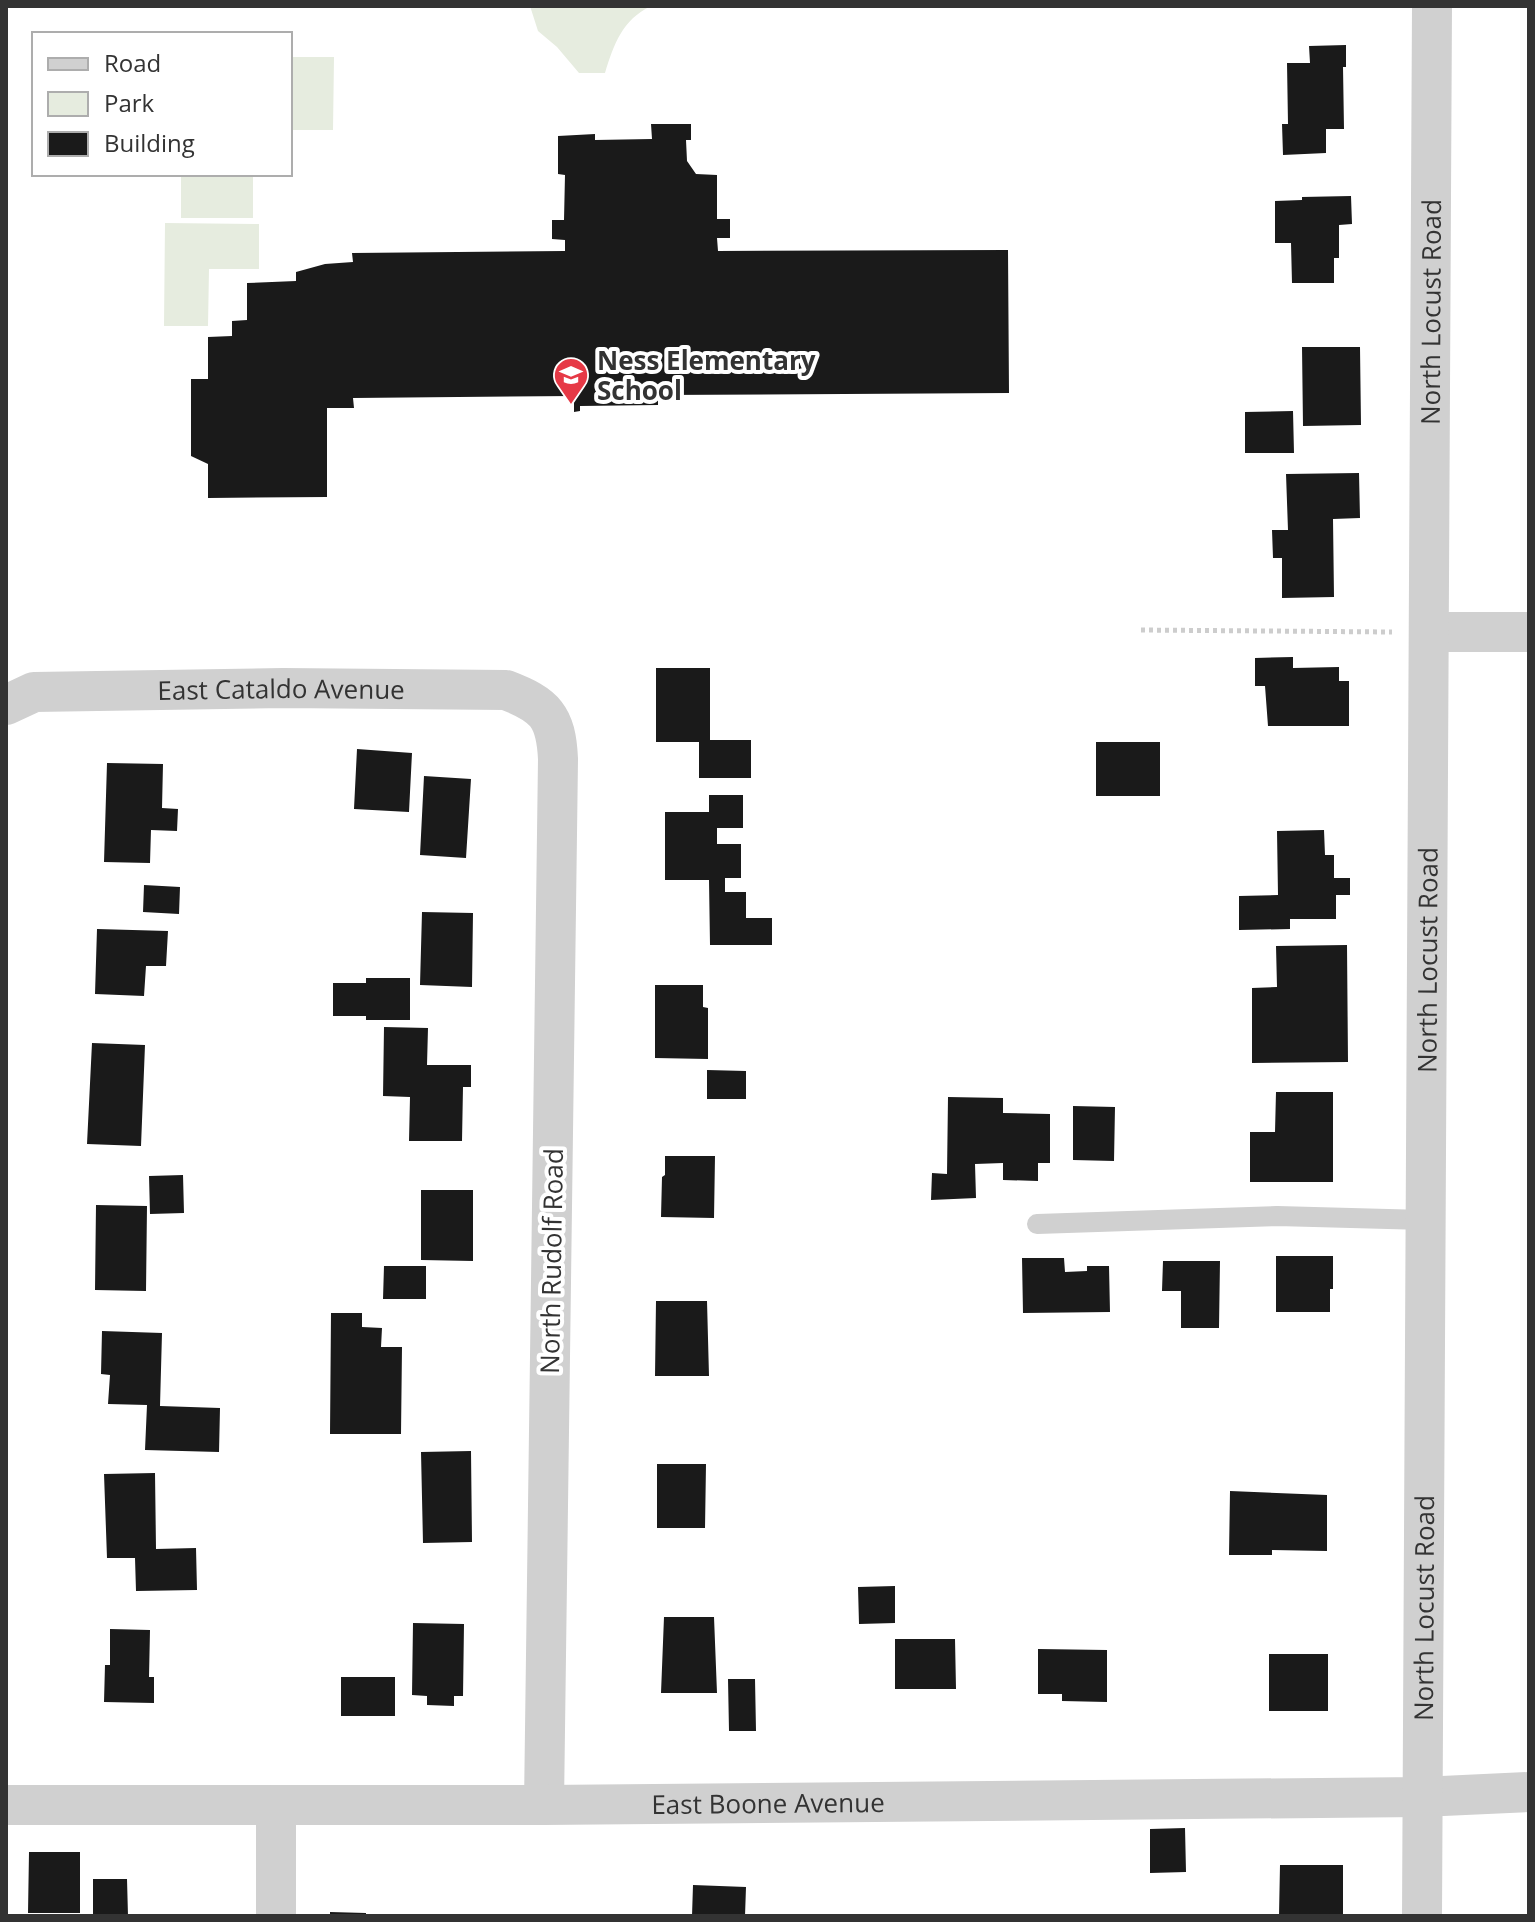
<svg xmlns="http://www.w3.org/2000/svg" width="1535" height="1922" font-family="'Open Sans',sans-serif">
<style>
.green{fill:#e6ecdf}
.building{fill:#1a1a1a}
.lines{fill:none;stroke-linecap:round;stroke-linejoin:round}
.path{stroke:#cdcdcd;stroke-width:5;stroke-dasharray:4 4;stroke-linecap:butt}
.service{stroke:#d0d0d0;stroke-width:20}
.minor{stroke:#d0d0d0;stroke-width:40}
.labels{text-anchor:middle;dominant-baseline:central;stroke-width:8;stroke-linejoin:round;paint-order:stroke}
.street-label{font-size:26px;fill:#333;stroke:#fff}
.poi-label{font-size:26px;font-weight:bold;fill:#333;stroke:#fff;text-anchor:start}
</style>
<rect width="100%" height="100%" fill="#fff"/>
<!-- green -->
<path class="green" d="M530 6H651C622 20 614 44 605 73H579L557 47 538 31Z
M290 57H334L333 130H290Z
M181 174H253V218H181Z
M165 223 259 224V269H209L208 326H164Z"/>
<!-- building -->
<path class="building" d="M1346 45V67H1343L1344 129H1326V153L1283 155 1282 124H1288L1287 63H1310L1309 46Z
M651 124H691V140H686L687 161 696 174 717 175V219H730V238H717L718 251 1008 250 1009 393 658 395V405L580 406V411L574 412V396L353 398 354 408H327V497L208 498V464L191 456V379H208V337L232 336V321L247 320V283L296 281V272L325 264 353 262 352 253 565 251V240L552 239V220H564L565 175 558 174V136L595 134V140L652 139Z
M1351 196 1352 224 1339 225V258H1334V283H1292L1291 243H1275V201L1302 200V197Z
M1302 347H1360L1361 425 1303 426Z
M1293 411 1294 453H1245V412Z
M1359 473 1360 518 1333 519 1334 597 1282 598V558H1273L1272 530H1288L1286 474Z
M1293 657V668L1339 667V681H1349V726H1268L1265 686H1255V658Z
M656 668H710V740H751V778H699V742H656Z
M1096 742H1160V796H1096Z
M357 749 412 753 409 812 354 809Z
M107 763 163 764 162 808 178 809 177 831 151 830 150 863 104 862Z
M424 776 471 779 466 858 420 855Z
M709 795H743V828H717V844H741V878H725V892H746V918H772V945H710L709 880H665V812H709Z
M1324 830 1325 855H1334V878H1350V895H1336V919H1290V929L1239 930V896L1278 895 1277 831Z
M144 885 180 887 179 914 143 912Z
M422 912 473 913 472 987 420 985Z
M97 929 168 931 166 966H146L144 996 95 994Z
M1347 945 1348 1062 1252 1063V988L1277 987 1276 946Z
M366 978H410V1020H366V1016H333V983H366Z
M655 985H703V1007L708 1008V1059L655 1058Z
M384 1027 428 1028 427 1065H471V1087H463L462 1141H409L410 1097 383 1096Z
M92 1043 145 1045 141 1146 87 1144Z
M707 1070 746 1071V1099H707Z
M1276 1092H1333V1182H1250V1132H1275Z
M948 1097 1003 1098V1113L1050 1114V1163H1038V1181L1003 1180V1163L975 1164 976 1198 931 1200 932 1173 947 1174Z
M1073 1106 1115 1107 1114 1161 1073 1160Z
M665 1156H715L714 1218 661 1217 662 1177 665 1175Z
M183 1175 184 1213 150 1214 149 1176Z
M421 1190H473V1261L421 1260Z
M96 1205 147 1206 146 1291 95 1290Z
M1276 1256H1333V1289H1330V1312H1276Z
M1022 1258H1064L1065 1272 1087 1271V1266H1109L1110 1312 1023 1313Z
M1163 1261H1220L1219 1328H1181V1291H1162Z
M384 1266H426V1299H383Z
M656 1301H707L709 1376H655Z
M331 1313H362V1327L382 1328 381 1347H402L401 1434H330Z
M102 1331 162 1333 160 1406 220 1408 219 1452 145 1450 147 1405 108 1404 110 1375 101 1374Z
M471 1451 472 1542 423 1543 421 1452Z
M657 1464H706L705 1528H657Z
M155 1473 156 1549 196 1548 197 1590 136 1591 135 1558H107L104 1474Z
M1230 1491 1327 1495V1551L1272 1550V1555H1229Z
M895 1586V1623L859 1624 858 1587Z
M664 1617H714L717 1693H661Z
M413 1623 464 1624 463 1696H454V1706L427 1705V1696L412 1695Z
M110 1629 150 1630 149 1677H154V1703L104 1702 105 1665H110Z
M895 1639H955L956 1689H895Z
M1038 1649 1107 1650V1702L1062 1701V1694H1038Z
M1269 1654H1328V1711H1269Z
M341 1677H395V1716H341Z
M728 1679H755L756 1731H729Z
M1185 1828 1186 1872 1150 1873V1829Z
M29 1852H80V1913H28Z
M1280 1865H1343V1916H1279Z
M93 1879H127L128 1916H93Z
M693 1885 746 1887 745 1916H692Z
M330 1912 366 1913V1916H330Z"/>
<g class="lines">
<!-- path -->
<path class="path" d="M1141 630 1392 632"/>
<!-- service -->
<path class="service" d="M1037 1224 1277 1216 1425 1220"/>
<!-- minor -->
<g class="minor">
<path d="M1429 632H1529"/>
<path id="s1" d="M6 705 34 692 283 688 506 690C545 705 556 716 558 759L544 1805"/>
<path id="s2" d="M6 1805H544L1421 1797 1529 1792"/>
<path d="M276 1805V1916"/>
<path id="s3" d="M1422 1916 1432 6"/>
</g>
</g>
<!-- icons -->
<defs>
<g id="school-pin" transform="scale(1.8)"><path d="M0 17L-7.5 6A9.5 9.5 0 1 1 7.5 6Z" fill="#e63946" stroke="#fff"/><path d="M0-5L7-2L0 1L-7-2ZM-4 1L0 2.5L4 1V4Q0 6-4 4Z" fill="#fff"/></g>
</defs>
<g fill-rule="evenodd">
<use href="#school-pin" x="571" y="375"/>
</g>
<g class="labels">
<!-- street labels -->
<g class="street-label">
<text stroke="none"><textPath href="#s3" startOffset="1604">North Locust Road</textPath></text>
<text stroke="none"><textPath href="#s1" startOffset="278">East Cataldo Avenue</textPath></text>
<text stroke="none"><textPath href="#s3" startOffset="956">North Locust Road</textPath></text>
<text transform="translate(551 1261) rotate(-89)">North Rudolf Road</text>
<text stroke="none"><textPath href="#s3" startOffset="308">North Locust Road</textPath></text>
<text stroke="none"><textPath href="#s2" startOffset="762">East Boone Avenue</textPath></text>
</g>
<!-- poi labels -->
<g class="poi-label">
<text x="597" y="360">Ness Elementary<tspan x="597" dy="30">School</tspan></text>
</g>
</g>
<!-- border -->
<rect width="1535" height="1922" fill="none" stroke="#333333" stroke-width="16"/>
<!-- legend -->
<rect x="32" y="32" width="260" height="144" fill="#ffffff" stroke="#adadad" stroke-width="2"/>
<rect x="48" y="58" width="40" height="12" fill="#d0d0d0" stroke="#adadad" stroke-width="2"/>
<text x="104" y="72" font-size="24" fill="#333333">Road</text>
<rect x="48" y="92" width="40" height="24" fill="#e6ecdf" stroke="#adadad" stroke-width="2"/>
<text x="104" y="112" font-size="24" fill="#333333">Park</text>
<rect x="48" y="132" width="40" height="24" fill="#1a1a1a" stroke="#adadad" stroke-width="2"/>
<text x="104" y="152" font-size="24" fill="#333333">Building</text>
</svg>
